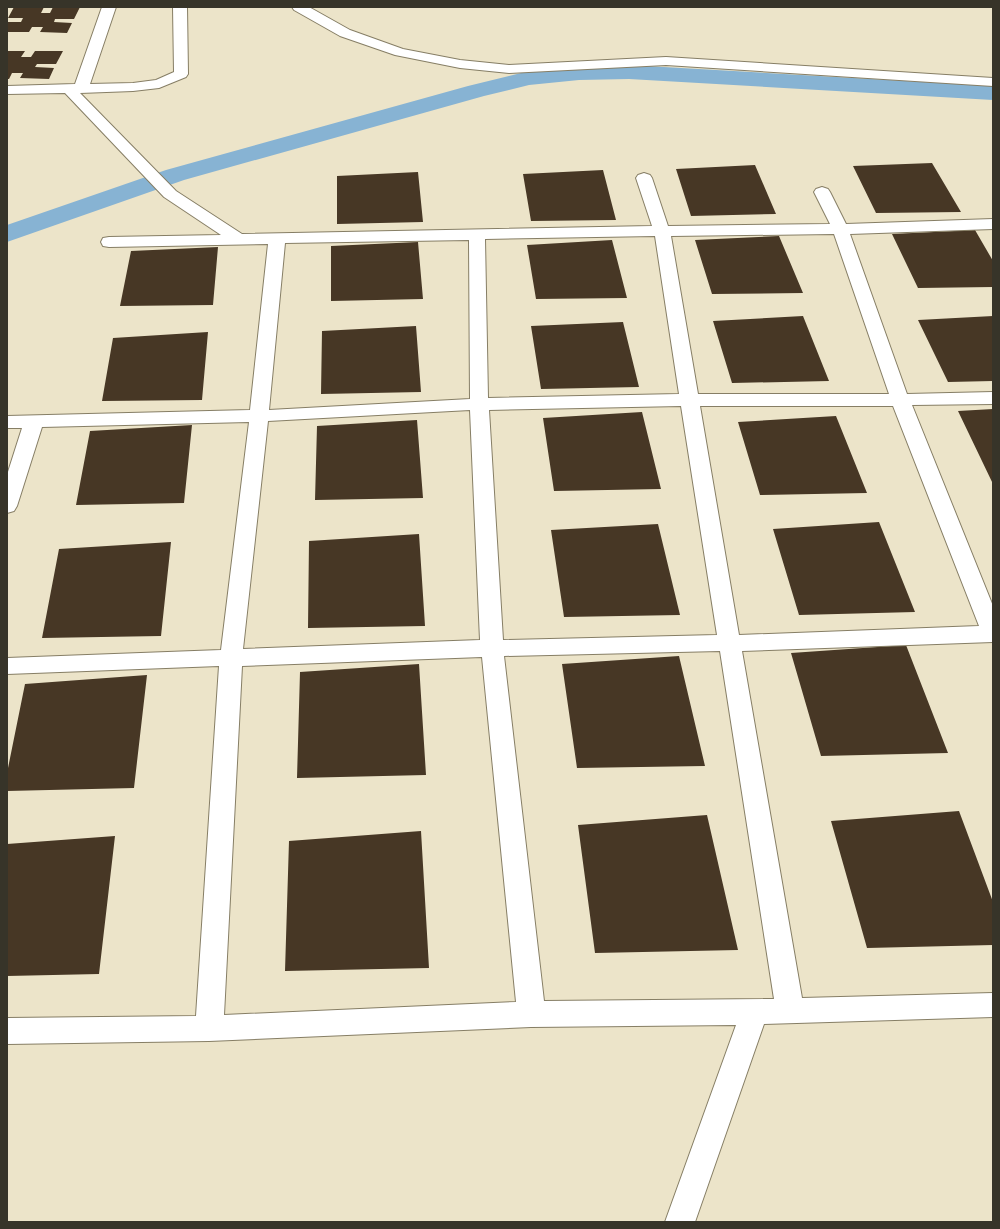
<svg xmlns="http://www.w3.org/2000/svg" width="1000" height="1229" font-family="'PT Sans',sans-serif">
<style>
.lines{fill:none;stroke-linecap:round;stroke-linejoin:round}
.canal{fill:#87b3d3;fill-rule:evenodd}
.building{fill:#473725}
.minor-casing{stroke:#867e65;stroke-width:2}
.minor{fill:#fff;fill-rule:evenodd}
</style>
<rect width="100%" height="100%" fill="#ece4c9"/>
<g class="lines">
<!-- canal -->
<path class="canal" d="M629 65 993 86V100L629 79 579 80 529 85 484 96 184 180 7 242V225L166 170 468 86 529 71 579 66Z"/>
</g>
<!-- building -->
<path class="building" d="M14 7H44L41 13H50L53 7H80L74 19H55L54 22 72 23 67 33 40 32 43 27H32L29 32H7V22H21L23 18H8Z
M7 51H25L21 57H31L35 51H63L56 64H37L35 67 54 68 49 79 20 78 23 73H12L9 79H7Z
M932 163 961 212 876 213 853 166Z
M755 165 776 214 691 216 676 169Z
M603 170 616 220 531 221 523 174Z
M418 172 423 222 337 224V176Z
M975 230 993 261V287L918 288 892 234Z
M779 236 803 293 712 294 695 240Z
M612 240 627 298 536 299 527 245Z
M418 242 423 299 331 301V246Z
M218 247 213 305 120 306 131 251Z
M803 316 829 381 732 383 713 321Z
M993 316V381L948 382 918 320Z
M623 322 639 387 541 389 531 326Z
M416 326 421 392 321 394 322 331Z
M208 332 202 400 102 401 113 338Z
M993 409V484L958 411Z
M642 412 661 489 554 491 543 418Z
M836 416 867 493 760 495 738 422Z
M417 420 423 498 315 500 317 426Z
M192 425 184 503 76 505 90 431Z
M879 522 915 612 799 615 773 529Z
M658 524 680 615 564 617 551 530Z
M419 534 425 626 308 628 309 541Z
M171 542 161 636 42 638 59 549Z
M906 645 948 753 821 756 791 653Z
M679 656 705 766 577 768 562 664Z
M419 664 426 775 297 778 300 672Z
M147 675 134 788 7 791V773L25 684Z
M959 811 993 902V945L867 948 831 821Z
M707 815 738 950 595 953 578 825Z
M421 831 429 968 285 971 289 841Z
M115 836 99 974 7 976V844Z"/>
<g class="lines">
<!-- minor casing -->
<g class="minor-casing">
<path id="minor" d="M102 7H116L90 84 133 83 156 80 174 72 173 7H187L188 74 186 77 159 88 133 91 80 93 176 191 242 234 652 226 636 178 638 175 644 173 650 175 652 178 668 226 830 224 814 192 816 189 822 187 828 189 830 192 846 224 993 219V229L850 234 907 394 993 392V404L912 405 993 606V642L742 651 802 998 993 993V1017L764 1024 695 1222H665L736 1025 531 1027 209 1041 7 1044V1018L196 1016 219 666 7 674V658L221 650 249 422 42 427 17 506 14 511 7 513V475L22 428H7V416L250 410 268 244 109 247 103 246 101 242 103 238 109 237 221 235 164 197 65 93 7 94V86L75 84ZM834 234 889 394H698L671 236ZM655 236 679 394 488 398 485 239ZM469 240 470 399 269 410 285 243ZM681 406 717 635 503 640 489 410ZM700 406H893L979 626 739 635ZM470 410 480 640 243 649 268 421ZM720 651 774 999 544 1001 504 656ZM482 657 516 1002 224 1015 242 666Z
M292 7H309L350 30 403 49 460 60 509 65 666 57 993 78V86L666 65 509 73 460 68 395 55 340 36 294 10Z"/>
</g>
<!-- minor -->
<use href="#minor" class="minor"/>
</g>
<!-- border -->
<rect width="1000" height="1229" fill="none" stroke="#373429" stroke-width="16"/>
</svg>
